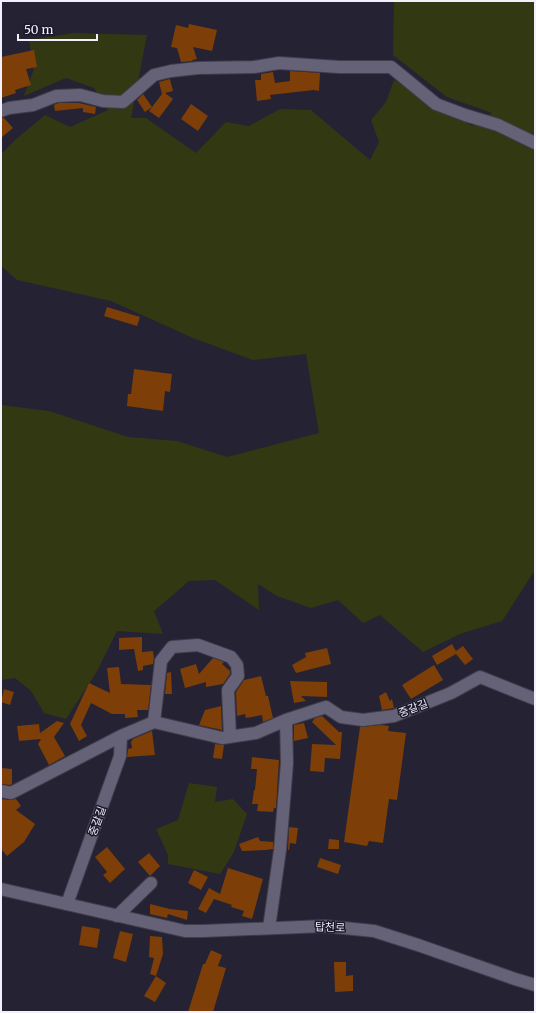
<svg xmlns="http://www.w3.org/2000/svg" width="536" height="1013" font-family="Merriweather,'Noto Sans KR',serif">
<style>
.green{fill:#323912}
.building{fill:#7d3e07}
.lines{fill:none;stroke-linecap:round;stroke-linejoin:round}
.minor-casing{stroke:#403d4c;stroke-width:14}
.secondary-casing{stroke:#403d4c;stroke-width:14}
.minor{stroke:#656277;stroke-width:12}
.secondary{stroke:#656277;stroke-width:12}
.labels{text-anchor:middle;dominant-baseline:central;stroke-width:3;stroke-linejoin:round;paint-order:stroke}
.street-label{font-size:11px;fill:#f1f0fc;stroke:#1b1829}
</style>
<rect width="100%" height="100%" fill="#252234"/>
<!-- green -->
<path class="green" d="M394 1H535V570L502 621 460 634 423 652 380 615 363 623 338 600 311 608 277 596 258 584 259 610 215 580 189 581 154 611 163 634 117 631 96 673 66 719 44 713 31 691 15 678 1 680V405L49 411 128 437 177 441 227 457 319 433 306 354 253 360 193 338 111 301 17 280 1 266V154L15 140 45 115 70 127 108 110 94 88 66 78 24 96 34 69 29 40 74 33 147 35 131 118H146L196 153 226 122 249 126 280 109 311 110 370 160 379 142 371 120 386 102 394 80 472 126 492 113 447 97 393 55Z
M189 783 217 787 215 802 233 799 247 814 234 852 220 874 168 864V855L156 829 178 820Z"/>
<!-- building -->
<path class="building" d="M189 24 217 30 212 51 193 47 197 59 192 60 193 61 181 62 177 48 171 47 176 25 188 28Z
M34 50 37 67 26 69 31 85 15 90 16 93 1 98V57Z
M290 71 320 73 319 91 314 90 270 95 271 99 257 101 255 80H261V74L273 72 275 83 290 81Z
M170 79 173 91 165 93 173 99 159 118 149 111 162 94 159 82Z
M143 94 152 107 145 112 137 100Z
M58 103H79L96 107 95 114 83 112V108L55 111 54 105Z
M191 104 208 116 198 131 181 119Z
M1 118H4L13 128 1 138Z
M107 307 140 317 137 326 104 316Z
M134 369 172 374 170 392 165 391 163 411 127 406 128 394H131Z
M142 637V652L153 651 154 658 153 664 143 666V670L138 671 134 649 119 650V638Z
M452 644 456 651 463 646 473 659 465 665 456 654 437 665 432 656Z
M327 648 331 664 296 673 292 665 306 657 305 653Z
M213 658 224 662 222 664 230 671V674L223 684 206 687V682L185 688 180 669 196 664 199 674Z
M434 665 443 680 411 699 402 685Z
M119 667 121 684 151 685 148 710H137L138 717 125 718V714H112L91 703 81 725 87 736 79 741 70 724 89 683 110 693 107 668Z
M171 672 172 694H165L167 673Z
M261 676 266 696H268L273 718 263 722 262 715 246 718 245 714 237 716 236 692 244 680Z
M290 681 327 682V697L301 696 306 701 294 703Z
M4 689 14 692 10 705 1 702Z
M386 692 390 701 392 699 394 708 382 710 379 696Z
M221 706 222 730 199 725 205 710Z
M322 716 339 732H342L340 759 325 758 324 772 310 771 312 744 336 745 312 722 315 718Z
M57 721 64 723 54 737 65 756 49 765 38 744 41 739 19 741 17 726 39 724 40 733Z
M304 723 308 738 294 741V725Z
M381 725 389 726 388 731 406 733 397 800 389 799 383 843 369 841 367 846 344 842 360 727Z
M152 731 155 755 127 757 128 749 132 748 131 742 133 739Z
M215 744 224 745 222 759 213 758Z
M252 757 279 760 276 808H274L273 812 257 811 258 804H252L254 790H255L257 769H251Z
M1 768 12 769V784L10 785 1 784Z
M1 799 10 800 16 799 21 806 16 810 35 824 24 842 7 856 1 849Z
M289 827 298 828 296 844 290 843 289 850H288Z
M258 837 260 841 273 842V849L266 850 242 851 239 844Z
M329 839 339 840V849H328Z
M107 847 125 869 110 883 103 875 107 872 95 857Z
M149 853 160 866 150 876 138 862Z
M320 858 341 865 338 874 317 867Z
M228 868 263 879 252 919 242 916 244 911 231 907 232 905 214 899 206 913 198 909 209 888 220 894Z
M194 870 208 877 201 890 188 883Z
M150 904 170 909 188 911 187 920 168 914 167 918 150 914Z
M82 926 100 929 97 948 79 945Z
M120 931 133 934 126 962 113 958Z
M150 936 162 937 163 954 156 976 150 974 154 958 149 957Z
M211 950 222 955 218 966 226 968 213 1012H188L203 964H205Z
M334 962H346V976L353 975V991L335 992Z
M156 976 166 983 155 1002 144 996Z"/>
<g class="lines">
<!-- minor casing -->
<g class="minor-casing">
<path id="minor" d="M1 111 9 108 33 105 56 96 80 95 103 101 123 102 154 75 171 71 198 68 254 67 279 63 339 67H391L436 104 465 115 498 125 535 143
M154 722 161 661 172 647 198 645 231 657 237 665 238 676 228 690 230 737
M1 791 11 793 121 736 154 722 222 738 256 733 286 720 326 707 341 717 363 720 394 716 451 693 480 677 535 699
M67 904 120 756 121 736
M117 916 151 883
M269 928 280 850 287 763 286 720"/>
</g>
<!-- secondary casing -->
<g class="secondary-casing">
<path id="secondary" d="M1 889 185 931H203L324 926 374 931 418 945 515 979 535 985"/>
</g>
<!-- minor -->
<use href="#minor" class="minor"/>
<!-- secondary -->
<use href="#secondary" class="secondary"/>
</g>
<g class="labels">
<!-- street labels -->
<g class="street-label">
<text transform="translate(413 708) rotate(-21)">중갈길</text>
<text transform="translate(97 821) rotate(-70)">중갈길</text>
<text transform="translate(330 927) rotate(2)">탑천로</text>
</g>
</g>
<!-- border -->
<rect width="536" height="1013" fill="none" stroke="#f1f0fc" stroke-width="4"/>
<!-- scale -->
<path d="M18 34v6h79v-6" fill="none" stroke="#f1f0fc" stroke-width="2"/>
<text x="24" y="34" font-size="12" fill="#f1f0fc" stroke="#1b1829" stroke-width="3" paint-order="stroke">50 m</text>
</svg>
